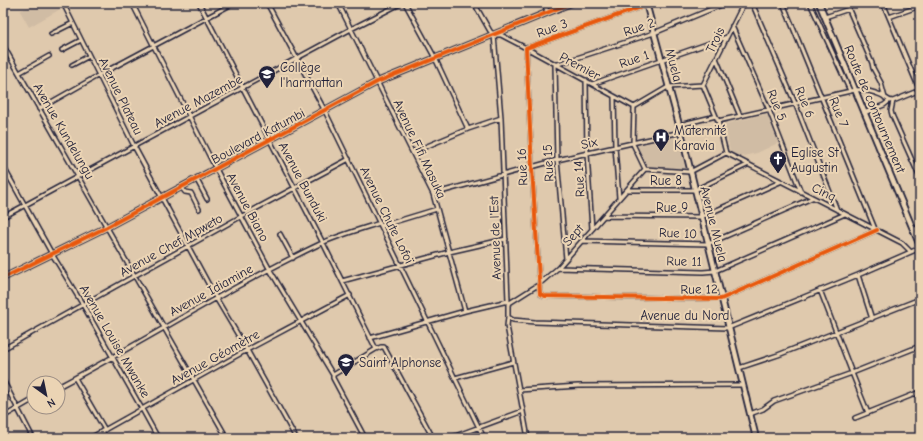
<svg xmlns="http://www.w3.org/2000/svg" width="923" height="441" font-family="'Comic Neue',sans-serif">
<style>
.built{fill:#d0bca4}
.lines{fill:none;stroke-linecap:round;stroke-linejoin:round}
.street-casing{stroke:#22223b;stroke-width:6}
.secondary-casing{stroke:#22223b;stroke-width:8}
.street{stroke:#ebd4b4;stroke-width:3}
.secondary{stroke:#ebd4b4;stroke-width:4.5}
.cycleway-casing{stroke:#ebd4b4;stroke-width:6}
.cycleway{stroke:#e8590c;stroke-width:4}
.labels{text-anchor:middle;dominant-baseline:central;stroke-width:4;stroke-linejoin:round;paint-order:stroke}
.street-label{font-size:13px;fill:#22223b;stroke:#ebd4b4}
.poi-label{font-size:13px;fill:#22223b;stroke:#ebd4b4;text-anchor:start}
</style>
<rect width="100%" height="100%" fill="#dfc9ad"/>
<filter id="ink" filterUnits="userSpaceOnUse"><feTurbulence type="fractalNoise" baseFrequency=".025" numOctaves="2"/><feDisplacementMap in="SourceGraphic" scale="8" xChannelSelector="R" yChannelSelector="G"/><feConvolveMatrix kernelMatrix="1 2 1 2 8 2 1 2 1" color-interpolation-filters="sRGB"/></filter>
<g filter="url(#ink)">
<!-- built -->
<path class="built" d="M36 3H62L64 7 29 27 20 11Z
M767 114 778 143 757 153 738 157 730 152 725 124Z
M678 136 685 169 657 168 650 167 647 165 642 159 637 146Z"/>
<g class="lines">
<!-- street casing -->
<g class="street-casing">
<path id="street" d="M63 3 134 146 216 298 247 350 296 438
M132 3 216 169 270 270 333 375V378L365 438
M199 3 323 243 376 349
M267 3 325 111 484 438
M338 3 433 194 465 311
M405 3 435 58 468 129
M474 3 490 31 494 35
M543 3 548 12
M652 3 526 48 532 168 540 294 545 296 721 299 877 230
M752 3 795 103 837 210
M783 3 875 229
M810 3 850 91
M846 3 872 63 873 68 881 83 885 98
M883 3 920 91
M825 17 849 9
M889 17 920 6
M732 26 769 110 801 192
M51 34 73 23
M494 35 501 118 508 301V317L507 326 528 438
M494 35H501L526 48 634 107
M3 45 227 438
M62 50 81 40
M716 58 740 116
M72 65 89 56
M19 73 49 56
M586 80 587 154 592 229
M592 84 727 37
M703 85 718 121 726 153 690 172 645 169 633 144 634 107 668 87Z
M703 85 744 3
M614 97 615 147 619 198
M893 101 891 111 892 115 920 178
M39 109 99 75 234 3
M864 113 884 105 889 101
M718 121 855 90C863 89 873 92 881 95 886 97 887 101 893 101L920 90
M679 125 716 116
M413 152 468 129 501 118
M726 153 902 243 911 252
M3 166 52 254 83 305 142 409 158 438
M197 180 207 199
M182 188 185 192 191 193 199 209
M627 190H695L747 165
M433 194 557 160 681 132
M604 216 701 217 780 182
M3 217 351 29 402 3
M381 226 437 209
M913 230 920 227
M280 234 293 258
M582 241 708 244 812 198
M566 259 557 160 555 65 654 33 726 3
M558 268 703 272 715 271 845 214
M858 275 872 319
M342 281 449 252 506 239
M508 304 538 285 558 268 645 169
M508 317 513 320 535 322 728 328 858 275 920 248
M370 338 465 311 508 301
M3 349 242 216 349 159
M739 368 778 355 920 299
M333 375 376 349 381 347H384L433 438
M75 378 105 430
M455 378 513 362
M3 380 33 438
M58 387C147 340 231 286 322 243 340 235 361 229 380 223
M519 390 578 386 742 385
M868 413 852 373 920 346
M750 414 763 409 774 401 852 373 820 290
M3 417 34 399
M855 418 920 392
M102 431 106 438
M90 438 247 350 350 295
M450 438 523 411"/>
</g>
<!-- secondary casing -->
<g class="secondary-casing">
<path id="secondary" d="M646 3 681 132 756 438
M819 3 920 246
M3 278 107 227 377 82 571 3"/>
</g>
<!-- street -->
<use href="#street" class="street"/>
<!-- secondary -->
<use href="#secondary" class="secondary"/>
<!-- cycleway casing -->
<g class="cycleway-casing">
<path id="cycleway" d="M652 3 526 48 532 168 540 294 545 296 721 299 877 230
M3 278 107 227 377 82 571 3"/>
</g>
<!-- cycleway -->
<use href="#cycleway" class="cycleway"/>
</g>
</g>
<!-- icons -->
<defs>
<g id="school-pin" transform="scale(0.9)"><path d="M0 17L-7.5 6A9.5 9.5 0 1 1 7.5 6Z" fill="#22223b" stroke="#ebd4b4"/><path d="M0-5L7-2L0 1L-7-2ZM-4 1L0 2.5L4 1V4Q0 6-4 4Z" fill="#fff"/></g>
<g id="hospital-pin" transform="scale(0.9)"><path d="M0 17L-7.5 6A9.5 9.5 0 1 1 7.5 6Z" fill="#22223b" stroke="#ebd4b4"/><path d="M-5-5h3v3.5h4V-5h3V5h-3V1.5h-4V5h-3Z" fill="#fff"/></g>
<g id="church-pin" transform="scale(0.9)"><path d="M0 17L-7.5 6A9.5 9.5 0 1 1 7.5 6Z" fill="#22223b" stroke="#ebd4b4"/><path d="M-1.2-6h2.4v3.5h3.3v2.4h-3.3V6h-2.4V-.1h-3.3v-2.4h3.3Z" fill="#fff"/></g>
</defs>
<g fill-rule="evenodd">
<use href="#school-pin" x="267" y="74"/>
<use href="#hospital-pin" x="661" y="137"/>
<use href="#church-pin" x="778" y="159"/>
<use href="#school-pin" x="346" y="362"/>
</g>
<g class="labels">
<!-- street labels -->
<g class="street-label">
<text transform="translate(639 27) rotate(-19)">Rue 2</text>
<text transform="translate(552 28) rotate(-20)">Rue 3</text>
<text transform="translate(715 40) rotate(-64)">Trois</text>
<text transform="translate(634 59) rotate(-19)">Rue 1</text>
<text transform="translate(674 65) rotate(75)">Muela</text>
<text transform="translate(580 66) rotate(28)">Premier</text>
<text transform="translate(121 96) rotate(64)">Avenue Plateau</text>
<text transform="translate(198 101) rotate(-28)">Avenue Mazembe</text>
<text transform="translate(805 102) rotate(68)">Rue 6</text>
<text transform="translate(777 105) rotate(68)">Rue 5</text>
<text transform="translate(875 109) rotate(67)">Route de contournement</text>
<text transform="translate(839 112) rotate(68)">Rue 7</text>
<text transform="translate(64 131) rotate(60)">Avenue Kundelungu</text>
<text transform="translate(258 136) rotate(-28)">Boulevard Katumbi</text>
<text transform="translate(589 143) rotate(-13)">Six</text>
<text transform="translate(420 149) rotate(65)">Avenue Fifi Masuka</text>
<text transform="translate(548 163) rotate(-93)">Rue 15</text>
<text transform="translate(522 167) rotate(-93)">Rue 16</text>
<text transform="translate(579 179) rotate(-93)">Rue 14</text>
<text x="666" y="180">Rue 8</text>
<text transform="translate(303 182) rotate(62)">Avenue Bunduki</text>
<text transform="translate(824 192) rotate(26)">Cinq</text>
<text transform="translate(248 207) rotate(62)">Avenue Biano</text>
<text x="672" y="207">Rue 9</text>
<text transform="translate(387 215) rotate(64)">Avenue Chute Lofoï</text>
<text transform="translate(714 224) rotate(76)">Avenue Muela</text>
<text transform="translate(678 233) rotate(2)">Rue 10</text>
<text transform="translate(573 235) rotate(-49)">Sept</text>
<text transform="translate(495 238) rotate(-92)">Avenue de l'Est</text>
<text transform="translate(171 245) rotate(-29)">Avenue Chef Mpweto</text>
<text transform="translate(684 261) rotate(1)">Rue 11</text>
<text transform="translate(699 289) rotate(-1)">Rue 12</text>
<text transform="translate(211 290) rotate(-29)">Avenue Idiamine</text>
<text x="685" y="315">Avenue du Nord</text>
<text transform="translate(115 341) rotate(60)">Avenue Louise Mwanke</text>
<text transform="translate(215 357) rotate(-29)">Avenue Géomètre</text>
</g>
<!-- poi labels -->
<g class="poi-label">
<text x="280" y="67">Collège<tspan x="280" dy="15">l'harmattan</tspan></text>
<text x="674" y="130">Maternité<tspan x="674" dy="15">Karavia</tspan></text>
<text x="791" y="152">Eglise St<tspan x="791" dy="15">Augustin</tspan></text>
<text x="359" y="362">Saint Alphonse</text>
</g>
</g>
<!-- margin -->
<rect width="923" height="441" fill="none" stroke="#ebd4b4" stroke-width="16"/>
<rect x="8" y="8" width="907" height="425" fill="none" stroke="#22223b" stroke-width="1.5" filter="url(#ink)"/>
<!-- north arrow -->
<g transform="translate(46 395) rotate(147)"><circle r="19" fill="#ebd4b4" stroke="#9b8d84"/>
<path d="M0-3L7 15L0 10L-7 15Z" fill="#22223b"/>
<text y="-6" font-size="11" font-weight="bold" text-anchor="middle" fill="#22223b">N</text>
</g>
</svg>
